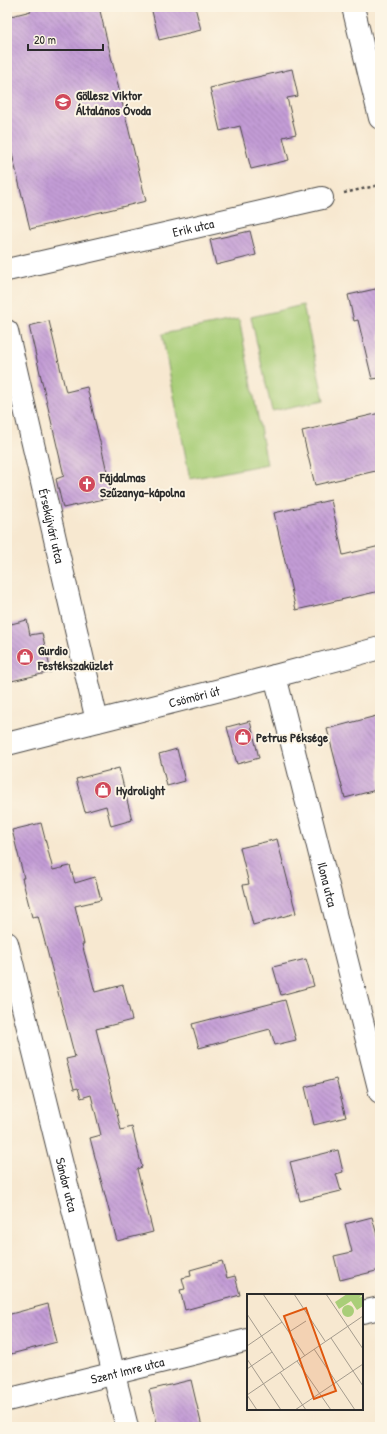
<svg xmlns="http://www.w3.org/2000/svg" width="387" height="1434" font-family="'Patrick Hand',sans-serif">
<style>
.pitch{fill:#a9ce78;stroke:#6a7c52}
.building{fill:url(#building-back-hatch)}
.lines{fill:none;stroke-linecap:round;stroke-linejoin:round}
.minor-casing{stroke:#4a4744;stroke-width:24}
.major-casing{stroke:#4a4744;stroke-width:24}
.path{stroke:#4a4744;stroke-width:2.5;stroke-dasharray:3 3;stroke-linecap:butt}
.minor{stroke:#fff;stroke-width:22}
.major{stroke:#fff;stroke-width:22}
.labels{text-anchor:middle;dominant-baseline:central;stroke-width:4;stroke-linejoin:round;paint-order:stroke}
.poi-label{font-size:13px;font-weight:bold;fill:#2b2b2b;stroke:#fcf5e5;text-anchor:start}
.street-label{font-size:13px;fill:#2b2b2b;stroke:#fcf5e5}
.inset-road{fill:none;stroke:#a59c8e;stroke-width:1}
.view{fill:#df570e;fill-opacity:0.15;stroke:#df570e;stroke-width:2}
.inset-edge{fill:none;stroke:#2b2b2b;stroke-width:2}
</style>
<defs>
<pattern id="building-back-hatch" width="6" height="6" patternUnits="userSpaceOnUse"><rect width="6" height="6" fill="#c39cd6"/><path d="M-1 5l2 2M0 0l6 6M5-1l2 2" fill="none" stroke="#9f7fae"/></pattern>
</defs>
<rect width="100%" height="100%" fill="#fcf5e5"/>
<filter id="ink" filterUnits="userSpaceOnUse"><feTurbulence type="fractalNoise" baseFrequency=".025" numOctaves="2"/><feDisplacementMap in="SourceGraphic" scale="8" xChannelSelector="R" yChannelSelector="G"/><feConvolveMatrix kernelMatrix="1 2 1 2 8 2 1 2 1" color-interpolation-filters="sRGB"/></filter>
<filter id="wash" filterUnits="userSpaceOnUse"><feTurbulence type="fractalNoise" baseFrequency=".012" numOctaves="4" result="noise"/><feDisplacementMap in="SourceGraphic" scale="16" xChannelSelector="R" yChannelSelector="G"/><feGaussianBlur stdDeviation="0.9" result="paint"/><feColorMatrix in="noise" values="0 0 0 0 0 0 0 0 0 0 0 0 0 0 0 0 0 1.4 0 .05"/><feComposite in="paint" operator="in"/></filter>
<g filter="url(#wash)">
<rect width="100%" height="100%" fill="#f7e8d0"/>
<!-- pitch -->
<path class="pitch" d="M303 305 324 400 272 411 251 317Z
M239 319 267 464 190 479 162 334Z"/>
<g id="blocks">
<!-- building -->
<path class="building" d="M30 7H99L146 201 30 229 7 133V17L31 11Z
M151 7H195L201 30 159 40Z
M292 69 298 96 287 98 296 134 283 137 289 160 251 169 240 126 220 131 210 88Z
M250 231 256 255 216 265 210 240Z
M380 288V378L372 379 358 320 354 321 348 295Z
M49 321 66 392 87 387 113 497 63 508 56 479 64 476 29 326Z
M380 413V470L315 485 302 431Z
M331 500 343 555 380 546V591L296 610 274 513Z
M27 620 30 635 42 633 51 672 7 682V625Z
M380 715V789L345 798 327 729Z
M250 721 259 758 237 764 227 727Z
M177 749 185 781 167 786 159 754Z
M119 768 132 820 111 826 106 806 85 812 76 779Z
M41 823 53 870 70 866 75 883 95 877 101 900 75 906 84 944H82L95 992 123 985 132 1020 96 1029 121 1130 132 1127 142 1167 137 1169 153 1232 117 1241 90 1138 101 1135 91 1095 81 1098 78 1088 74 1089 66 1059 75 1057 38 916 32 917 22 878H24L12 830Z
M277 839 296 913 253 925 243 885 249 884 240 848Z
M306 959 314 986 281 995 273 967Z
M285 1000 296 1040 275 1045 270 1029 199 1048 192 1024Z
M336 1079 346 1117 314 1125 305 1087Z
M338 1150 343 1172 336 1174 341 1191 300 1201 290 1162Z
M372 1217 380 1246V1270L340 1280 334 1256 352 1252 345 1224Z
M222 1261 227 1278 235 1276 240 1295 185 1310 180 1290 185 1289 182 1278 191 1276 190 1270Z
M48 1304 57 1342 7 1355V1315Z
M191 1380 202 1427H158L149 1390Z"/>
</g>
</g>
<g filter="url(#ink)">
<use href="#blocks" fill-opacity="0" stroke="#4a4744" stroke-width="1"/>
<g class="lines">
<!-- minor casing -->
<g class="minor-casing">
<g id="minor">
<path d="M353 7 380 118"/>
<path id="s1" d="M7 270 322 198"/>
<path id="s2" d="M7 331 97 721"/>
<path id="s3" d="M275 676 380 1092"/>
<path id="s4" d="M7 943 127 1427"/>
<path d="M362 1312 380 1308"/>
<path id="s5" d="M7 1400 248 1340"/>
</g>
</g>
<!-- major casing -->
<g class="major-casing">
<g id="major">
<path id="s6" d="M7 744 275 676 380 648"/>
</g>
</g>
<!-- path -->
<path class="path" d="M344 193 380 185"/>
<!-- minor -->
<use href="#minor" class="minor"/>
<!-- major -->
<use href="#major" class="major"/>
</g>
</g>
<!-- icons -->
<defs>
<g id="school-disc" transform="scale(0.9)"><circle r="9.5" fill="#d1495b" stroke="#fcf5e5"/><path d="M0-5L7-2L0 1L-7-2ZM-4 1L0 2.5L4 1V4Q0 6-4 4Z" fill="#fff"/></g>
<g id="church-disc" transform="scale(0.9)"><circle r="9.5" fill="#d1495b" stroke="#fcf5e5"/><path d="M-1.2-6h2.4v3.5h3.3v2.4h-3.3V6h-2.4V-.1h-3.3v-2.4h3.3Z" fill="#fff"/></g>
<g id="shop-disc" transform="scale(0.9)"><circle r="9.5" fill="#d1495b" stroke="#fcf5e5"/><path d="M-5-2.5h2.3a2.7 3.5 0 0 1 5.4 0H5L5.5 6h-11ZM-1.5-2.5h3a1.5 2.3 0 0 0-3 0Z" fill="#fff"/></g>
</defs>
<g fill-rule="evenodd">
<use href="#school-disc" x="63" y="102"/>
<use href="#church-disc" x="87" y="484"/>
<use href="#shop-disc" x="25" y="657"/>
<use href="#shop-disc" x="243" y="737"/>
<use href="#shop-disc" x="103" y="790"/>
</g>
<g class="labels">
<!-- poi labels -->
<g class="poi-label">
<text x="76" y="95">Göllesz Viktor<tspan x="76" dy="15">Általános Óvoda</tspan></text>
<text x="100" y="477">Fájdalmas<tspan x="100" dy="15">Szűzanya-kápolna</tspan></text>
<text x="38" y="650">Gurdio<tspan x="38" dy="15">Festékszaküzlet</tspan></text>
<text x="256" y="737">Petrus Péksége</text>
<text x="116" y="790">Hydrolight</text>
</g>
<!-- street labels -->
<g class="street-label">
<text stroke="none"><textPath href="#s1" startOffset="191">Erik utca</textPath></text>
<text stroke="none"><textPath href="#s2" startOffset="200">Érsekújvári utca</textPath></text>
<text stroke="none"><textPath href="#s6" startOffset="193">Csömöri út</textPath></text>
<text stroke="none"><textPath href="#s3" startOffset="215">Ilona utca</textPath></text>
<text stroke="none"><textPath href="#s4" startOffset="249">Sándor utca</textPath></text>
<text stroke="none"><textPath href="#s5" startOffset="124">Szent Imre utca</textPath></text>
</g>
</g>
<!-- overview -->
<g transform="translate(247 1294)">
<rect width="116" height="116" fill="#f7e8d0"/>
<path d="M100 0H116L112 4 116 2V12L110 16 104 7 92 15 88 8ZM95 17a6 6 0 1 1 12 0a6 6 0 1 1-12 0Z" fill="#a9ce78"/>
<path class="inset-road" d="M16 0 58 62M47 0 78 47M79 0 116 55M0 20 37 76M42 38 59 27M84 44 116 92M0 52 35 28M67 55 108 116M0 65 34 116M50 67 84 116M0 75 25 58M33 78 59 116M0 101 10 116M0 101 116 22M48 116 116 70"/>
<path class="view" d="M59 14 89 97 67 105 37 22Z"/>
<rect width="116" height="116" class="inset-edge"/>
</g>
<!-- margin -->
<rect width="387" height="1434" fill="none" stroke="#fcf5e5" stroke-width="24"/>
<!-- scale -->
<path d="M28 44v6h75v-6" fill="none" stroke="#2b2b2b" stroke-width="2"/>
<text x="34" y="44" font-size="12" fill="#2b2b2b" stroke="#fcf5e5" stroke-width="3" paint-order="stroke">20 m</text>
</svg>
